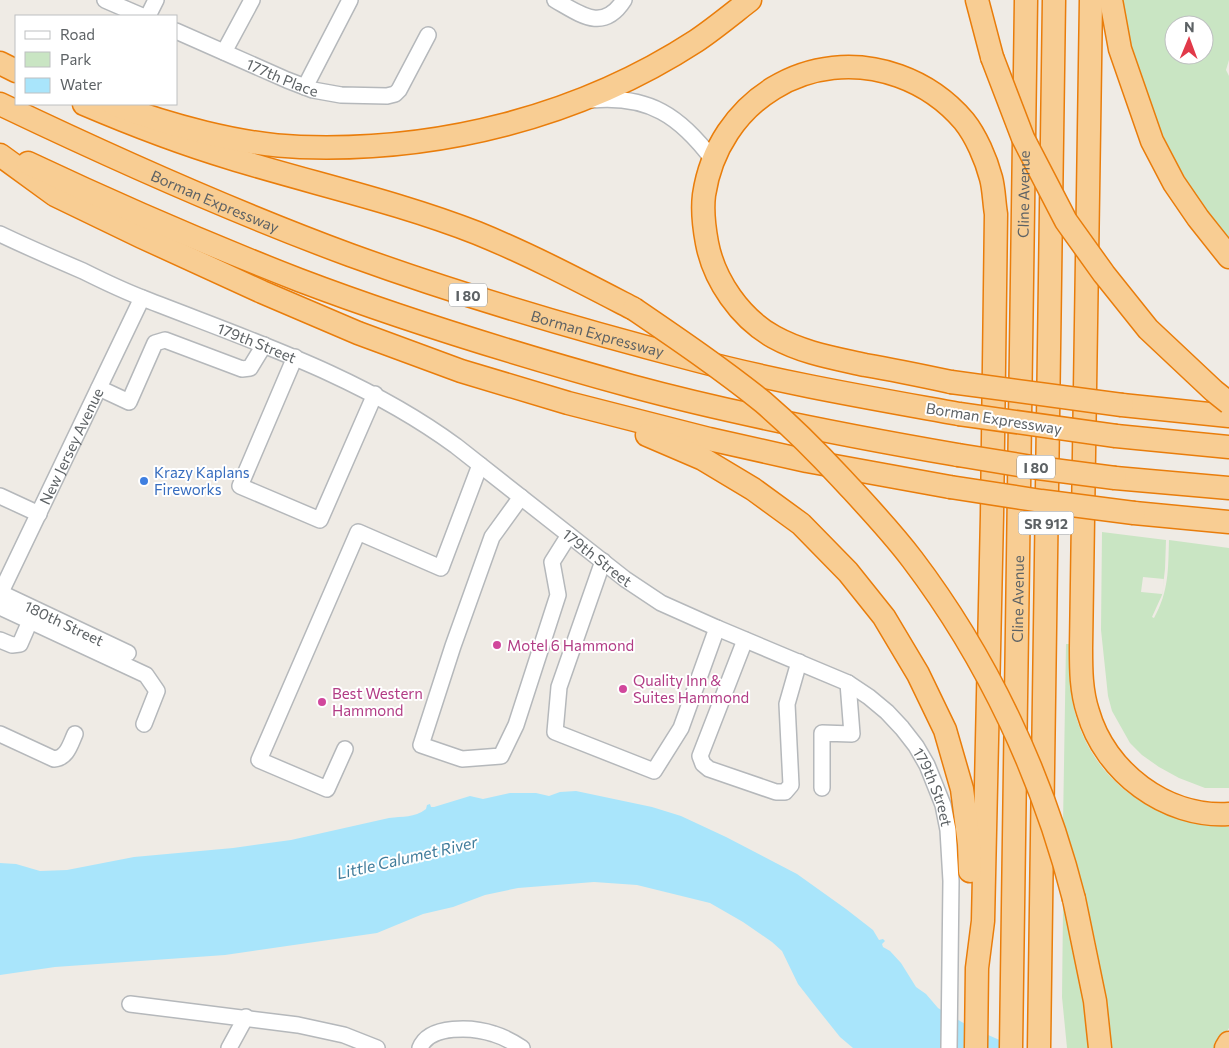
<svg xmlns="http://www.w3.org/2000/svg" width="1229" height="1048" font-family="Commissioner,sans-serif">
<style>
.green{fill:#c9e5c3;fill-rule:evenodd}
.water{fill:#a9e5fb}
.lines{fill:none;stroke-linecap:round;stroke-linejoin:round}
.minor-casing{stroke:#b5b8bb;stroke-width:18}
.highway-casing{stroke:#e97d0b;stroke-width:25}
.minor{stroke:#fff;stroke-width:15}
.highway{stroke:#f8cd93;stroke-width:22}
.highway-bridge-casing{stroke:#e97d0b;stroke-width:25;stroke-linecap:butt}
.highway-bridge{stroke:#f8cd93;stroke-width:22}
.shop-dot{fill:#3f7fe0;stroke:#fff;stroke-width:2}
.hotel-dot{fill:#d1479c;stroke:#fff;stroke-width:2}
.labels{text-anchor:middle;dominant-baseline:central;stroke-width:4;stroke-linejoin:round;paint-order:stroke}
.shield{fill:#fff;stroke:#8e9193;stroke-width:1}
.shield-label{font-size:14px;font-weight:bold;fill:#5d6265}
.street-label{font-size:15px;fill:#5d6265;stroke:#fff}
.shop-label{font-size:15px;fill:#366cbe;stroke:#fff;text-anchor:start}
.hotel-label{font-size:15px;fill:#b23c85;stroke:#fff;text-anchor:start}
.water-label{font-size:16px;font-style:italic;fill:#407c9b;stroke:#fff}
</style>
<rect width="100%" height="100%" fill="#efebe5"/>
<!-- green -->
<path class="green" d="M1122 0H1229V60L1226 70 1229 76V241C1173 172 1135 88 1122 0ZM1174 25H1204V55H1174Z
M1102 532 1166 540 1165 569 1162 595 1152 617 1154 618C1169 591 1168 570 1169 540L1229 548V788H1205L1179 778 1159 767 1142 755 1130 743 1112 711 1108 696 1101 630ZM1143 577 1164 579 1162 594 1141 592Z
M1066 644H1069C1069 666 1069 687 1074 709 1092 783 1156 824 1229 827V1028L1216 1048H1111L1104 988 1095 940 1076 864 1063 824Z
M1066 903 1092 1048H1067L1062 997 1063 908Z"/>
<!-- water -->
<path class="water" d="M576 791 652 807 681 816 726 837 797 874 846 909 873 930 879 940 883 939 885 941 882 944 883 947 890 951 901 963 916 987 926 994 938 1008 972 1028 1018 1048H853L840 1037 816 1007 798 984 782 951 772 942 743 922 710 903 637 885 594 882 518 888 485 895 453 907 423 914 377 933 225 955 55 967 0 975V863L16 864 40 871 67 870 134 857 233 848 291 840 389 818C403 816 414 818 426 809L427 805 430 804 431 807H434L470 796 483 799 510 793H536L549 796 560 792Z"/>
<g class="lines">
<!-- minor casing -->
<g class="minor-casing">
<g id="minor">
<path d="M105 0 142 16"/>
<path d="M555 0C580 14 603 33 624 0"/>
<path d="M148 16 156 0"/>
<path id="s1" d="M176 31 287 80 313 90 341 95 387 96 395 94 399 90 428 35"/>
<path d="M224 52 252 0"/>
<path d="M305 87 350 0"/>
<path d="M592 100C649 95 680 116 713 160"/>
<path id="s2" d="M0 234C27 247 55 259 83 271 103 281 124 291 145 299 252 341 362 377 456 446L625 579 661 603 717 628 848 683 869 697 887 712 902 728 916 746 927 765 943 805 948 830 951 881 949 1048"/>
<path d="M295 357 240 486 320 520 375 394"/>
<path d="M99 388 129 402 155 343 165 340 242 369 250 368 264 345"/>
<path d="M0 496 39 514"/>
<path d="M521 497 492 537 453 646 421 745 462 759 501 756 516 725 558 595 552 562 569 535"/>
<path d="M603 561 559 687 555 732 654 771 681 728 717 628"/>
<path id="s3" d="M1 593 128 653"/>
<path id="s4" d="M0 594 142 298"/>
<path d="M0 607 146 675 157 691 144 724"/>
<path d="M0 640 12 645 20 644 30 621"/>
<path d="M745 640 700 756 703 764 709 769 776 792H785L791 785 787 704 799 662"/>
<path d="M0 734 54 759C67 758 70 745 75 734"/>
<path d="M345 749 327 789 259 760 358 532 441 568 480 465"/>
<path d="M822 788V733L852 734 848 683"/>
<path d="M130 1004 298 1025 344 1035 377 1048"/>
<path d="M229 1048 246 1017"/>
<path d="M420 1048C429 1024 474 1027 494 1034 504 1037 513 1042 522 1048"/>
</g>
</g>
<!-- highway casing -->
<g class="highway-casing">
<g id="highway">
<path d="M977 0 992 57"/>
<path d="M1091 0 1081 648C1081 669 1081 691 1088 712 1105 772 1166 818 1229 814"/>
<path d="M1111 0 1120 49 1152 141 1174 183 1198 218 1229 257"/>
<path d="M0 63 16 71"/>
<path id="s5" d="M0 104C115 159 231 211 350 255 463 296 579 330 695 360 782 383 871 398 959 414"/>
<path d="M84 104C131 124 180 143 230 158 311 183 398 202 477 233 531 255 582 282 634 309"/>
<path d="M113 104C168 125 241 145 300 147 438 152 579 117 696 41 714 29 732 14 750 0"/>
<path d="M0 155 55 195 142 237 262 292 358 333 461 371 568 403 709 439 807 461 950 487"/>
<path d="M28 163C117 205 207 244 299 280 407 321 519 355 631 386 738 415 848 436 958 455"/>
<path d="M951 382C923 376 894 370 865 365 834 358 803 353 774 337 740 318 714 280 707 243 704 227 702 211 704 195 718 101 810 44 899 76 924 85 947 101 964 121 976 136 986 159 991 178 994 189 994 202 996 214L992 515 983 921 977 968 976 1048"/>
<path d="M1122 405 1229 416"/>
<path d="M647 435 703 459 753 489 801 524 848 572 884 617 918 674 945 730 962 789 969 844 970 871"/>
<path d="M1116 436 1229 447"/>
<path d="M1115 478 1229 488"/>
<path d="M1134 513 1229 522"/>
<path d="M1074 899 1095 1001 1100 1048"/>
<path id="s6" d="M1011 1048 1026 0"/>
<path d="M1039 1048 1054 0"/>
<path d="M1226 1048 1229 1043"/>
</g>
</g>
<!-- minor -->
<use href="#minor" class="minor"/>
<!-- highway -->
<use href="#highway" class="highway"/>
<!-- highway-bridge casing -->
<g class="highway-bridge-casing">
<path id="highway-bridge" d="M992 57 1023 138 1066 221 1104 274 1148 329 1214 391 1229 403
M634 309C678 339 722 369 763 402 791 426 817 452 842 479 866 505 890 530 912 559 988 659 1043 777 1074 899
M951 382 1122 405
M959 414 1116 436
M958 455 1038 468 1115 478
M950 487 1041 501 1134 513"/>
</g>
<!-- highway-bridge -->
<use href="#highway-bridge" class="highway-bridge"/>
</g>
<!-- markers -->
<circle class="shop-dot" cx="144" cy="481" r="5"/>
<g class="hotel-dot">
<circle cx="497" cy="645" r="5"/>
<circle cx="623" cy="689" r="5"/>
<circle cx="322" cy="702" r="5"/>
</g>
<g class="labels">
<!-- shield labels -->
<g class="shield">
<rect x="449" y="283.5" width="38" height="23" rx="4"/>
<rect x="1017" y="455.5" width="38" height="23" rx="4"/>
<rect x="1018.5" y="511.5" width="55" height="23" rx="4"/>
</g>
<g class="shield-label">
<text x="468" y="295">I 80</text>
<text x="1036" y="467">I 80</text>
<text x="1046" y="523">SR 912</text>
</g>
<!-- street labels -->
<g class="street-label">
<text stroke="none"><textPath href="#s1" startOffset="116">177th Place</textPath></text>
<text stroke="none"><textPath href="#s6" startOffset="854">Cline Avenue</textPath></text>
<text stroke="none"><textPath href="#s5" startOffset="236">Borman Expressway</textPath></text>
<text stroke="none"><textPath href="#s5" startOffset="641">Borman Expressway</textPath></text>
<text stroke="none"><textPath href="#s2" startOffset="279">179th Street</textPath></text>
<text transform="translate(994 418) rotate(9)">Borman Expressway</text>
<text stroke="none"><textPath href="#s4" startOffset="164">New Jersey Avenue</textPath></text>
<text stroke="none"><textPath href="#s2" startOffset="684">179th Street</textPath></text>
<text stroke="none"><textPath href="#s6" startOffset="449">Cline Avenue</textPath></text>
<text stroke="none"><textPath href="#s3" startOffset="70">180th Street</textPath></text>
<text stroke="none"><textPath href="#s2" startOffset="1104">179th Street</textPath></text>
</g>
<!-- shop labels -->
<g class="shop-label">
<text x="154" y="472">Krazy Kaplans<tspan x="154" dy="17">Fireworks</tspan></text>
</g>
<!-- hotel labels -->
<g class="hotel-label">
<text x="507" y="645">Motel 6 Hammond</text>
<text x="633" y="680">Quality Inn &amp;<tspan x="633" dy="17">Suites Hammond</tspan></text>
<text x="332" y="693">Best Western<tspan x="332" dy="17">Hammond</tspan></text>
</g>
<!-- water labels -->
<g class="water-label">
<text transform="translate(407 857) rotate(-13)">Little Calumet River</text>
</g>
</g>
<!-- legend -->
<rect x="15" y="15" width="162" height="90" fill="#ffffff" stroke="#bec0c1"/>
<rect x="25" y="31" width="25" height="8" fill="#ffffff" stroke="#bec0c1"/>
<text x="60" y="40" font-size="15" fill="#5d6265">Road</text>
<rect x="25" y="52" width="25" height="15" fill="#c9e5c3" stroke="#bec0c1"/>
<text x="60" y="65" font-size="15" fill="#5d6265">Park</text>
<rect x="25" y="78" width="25" height="15" fill="#a9e5fb" stroke="#bec0c1"/>
<text x="60" y="90" font-size="15" fill="#5d6265">Water</text>
<!-- north arrow -->
<g transform="translate(1189 40) rotate(1)"><circle r="24" fill="#ffffff" stroke="#bec0c1"/>
<path d="M0-4L9 19L0 12L-9 19Z" fill="#e13949"/>
<text y="-8" font-size="14" font-weight="bold" text-anchor="middle" fill="#5d6265">N</text>
</g>
</svg>
